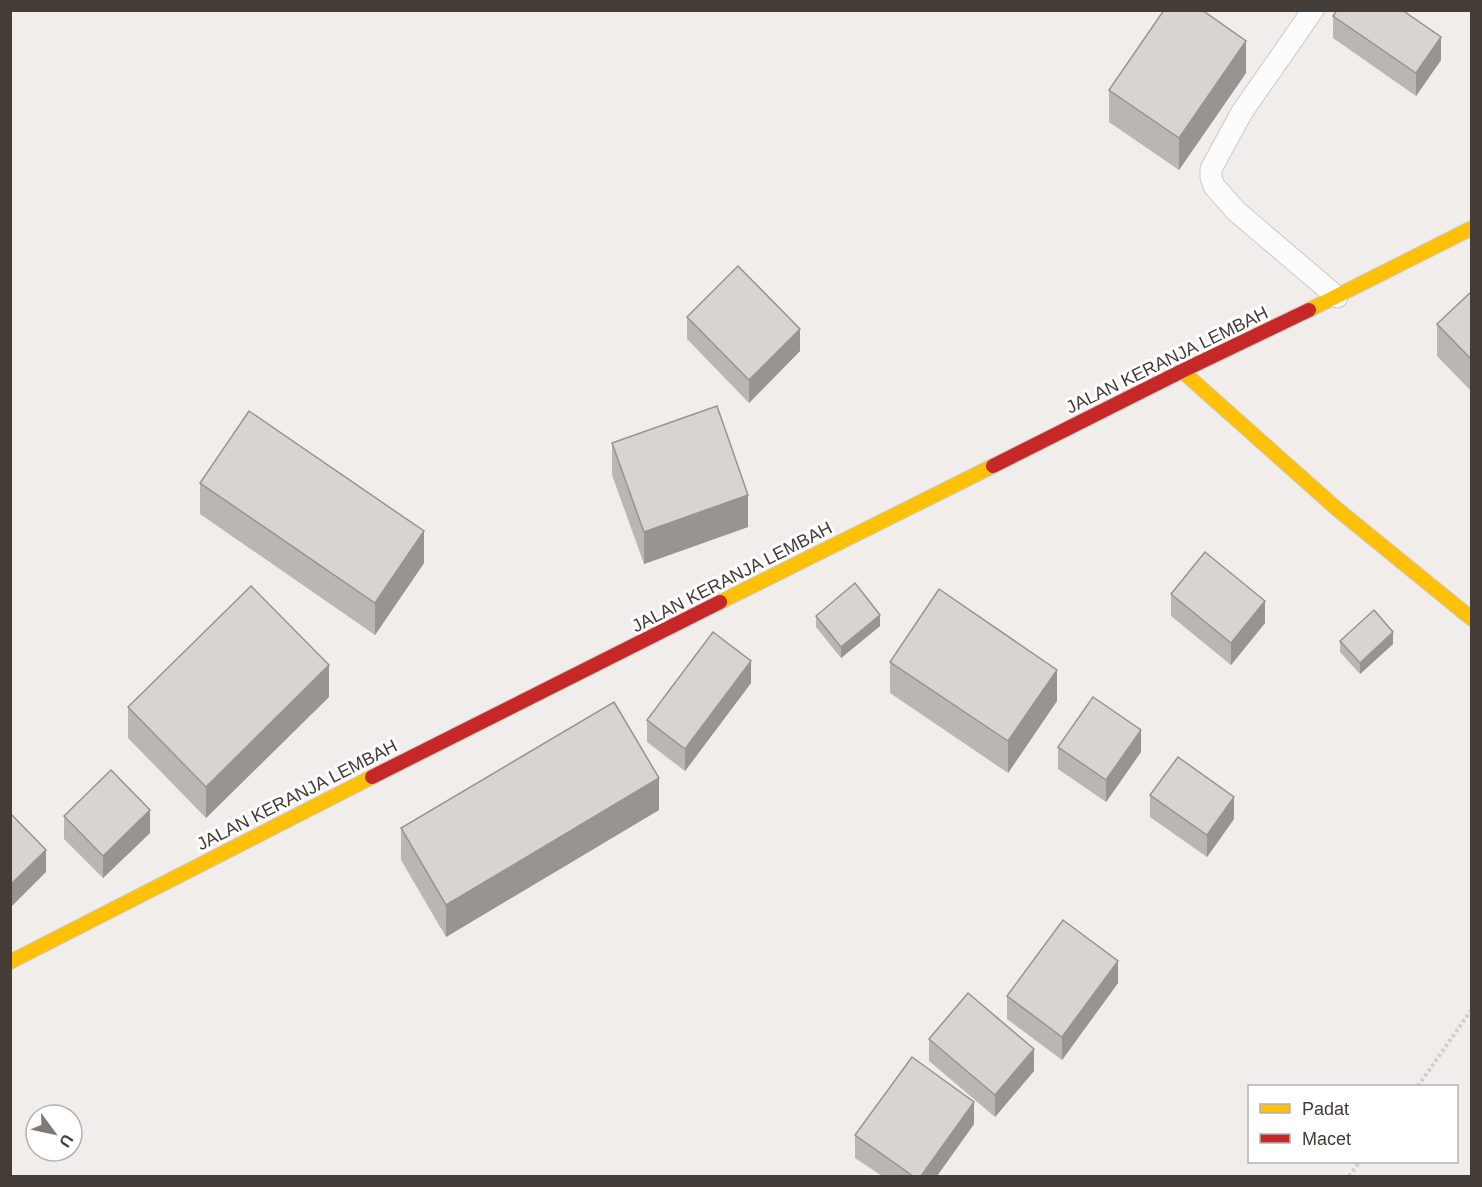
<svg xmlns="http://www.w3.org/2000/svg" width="1482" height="1187" font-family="Arial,sans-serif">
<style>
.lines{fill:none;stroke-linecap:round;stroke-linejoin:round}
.lane-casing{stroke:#ccc9c6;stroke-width:23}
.slow-casing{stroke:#d0c9c3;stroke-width:16}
.jam-casing{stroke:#d0c9c3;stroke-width:16}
.path{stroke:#d0cdcb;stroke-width:4;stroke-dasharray:3 3;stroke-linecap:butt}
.lane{stroke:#fdfcfc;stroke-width:21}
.slow{stroke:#ffc107;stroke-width:14}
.jam{stroke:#c62828;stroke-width:14}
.wall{fill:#bab6b4}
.shaded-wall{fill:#979492}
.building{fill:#d8d4d1;stroke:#979492;stroke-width:1.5}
.labels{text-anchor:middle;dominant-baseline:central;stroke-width:6;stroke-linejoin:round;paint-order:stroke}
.street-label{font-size:18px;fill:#443c37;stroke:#fff}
</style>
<rect width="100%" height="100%" fill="#f0edea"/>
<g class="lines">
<!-- lane casing -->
<g class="lane-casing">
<path id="lane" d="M1313 10 1242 112 1211 169V177L1214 186 1236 211 1337 297"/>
</g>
<!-- slow casing -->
<g class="slow-casing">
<path id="slow" d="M1309 310 1472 228
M1182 371 1337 509 1472 619
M720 602 993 466
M10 962 372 777"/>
</g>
<!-- jam casing -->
<g class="jam-casing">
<path id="jam" d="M993 466 1182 371 1309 310
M372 777 720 602"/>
</g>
<!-- path -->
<path class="path" d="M1418 1086 1472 1009
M1349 1176 1360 1162"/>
<!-- lane -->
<use href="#lane" class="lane"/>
<!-- slow -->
<use href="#slow" class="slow"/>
<!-- jam -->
<use href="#jam" class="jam"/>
</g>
<!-- wall -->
<path class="wall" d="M1333 16 1441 60 1416 96 1333 38Z
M1246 73 1179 170 1109 122V90Z
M1472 291V392L1437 356V324Z
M687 317 800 351 749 403 687 339Z
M612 443 748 527 644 564 612 475Z
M200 483 424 563 375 635 200 514Z
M1171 594 1265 623 1231 665 1171 616Z
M816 616 880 626 841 658 816 627Z
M1340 641 1393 644 1360 674 1340 652Z
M890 662 1057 701 1008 773 890 693Z
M751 683 685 771 647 742V720Z
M329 697 206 818 128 738V707Z
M1058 747 1141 752 1106 802 1058 769Z
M1150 795 1234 819 1207 857 1150 817Z
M659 810 446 937 401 860V828Z
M64 816 150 833 103 878 64 839Z
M1118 983 1062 1060 1007 1019V996Z
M929 1039 1034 1071 995 1117 929 1061Z
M974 1124 937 1176H882L855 1158V1135Z"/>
<!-- shaded-wall -->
<path class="shaded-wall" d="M1441 37V60L1416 96V73Z
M1246 41V73L1179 170V138Z
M800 329V351L749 403V380Z
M748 495V527L644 564V532Z
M424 531V563L375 635V603Z
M1265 601V623L1231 665V643Z
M880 615V626L841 658V647Z
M1393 632V644L1360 674V663Z
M751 661V683L685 771V749Z
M329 665V697L206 818V787Z
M1057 670V701L1008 773V741Z
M1141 730V752L1106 802V780Z
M659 778V810L446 937V905Z
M1234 797V819L1207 857V835Z
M150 810V833L103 878V856Z
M46 850V872L10 908V885Z
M1118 961V983L1062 1060V1037Z
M1034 1049V1071L995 1117V1095Z
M974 1102V1124L937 1176H921Z"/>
<!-- building -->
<path class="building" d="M1164 10H1202L1246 41 1179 138 1109 90Z
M1337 10H1402L1441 37 1416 73 1333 16Z
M738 266 800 329 749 380 687 317Z
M1472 291V360L1437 324Z
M717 406 748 495 644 532 612 443Z
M249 411 424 531 375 603 200 483Z
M1205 552 1265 601 1231 643 1171 594Z
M855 583 880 615 841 647 816 616Z
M251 586 329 665 206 787 128 707Z
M939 589 1057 670 1008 741 890 662Z
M1374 610 1393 632 1360 663 1340 641Z
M713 632 751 661 685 749 647 720Z
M1093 697 1141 730 1106 780 1058 747Z
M614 702 659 778 446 905 401 828Z
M1178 757 1234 797 1207 835 1150 795Z
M111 770 150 810 103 856 64 816Z
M10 813 46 850 10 885Z
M1063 920 1118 961 1062 1037 1007 996Z
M968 993 1034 1049 995 1095 929 1039Z
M912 1057 974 1102 921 1176H913L855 1135Z"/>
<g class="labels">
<!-- street labels -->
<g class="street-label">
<text transform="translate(1167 360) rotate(-26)">JALAN KERANJA LEMBAH</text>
<text transform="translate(732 577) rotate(-27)">JALAN KERANJA LEMBAH</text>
<text transform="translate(297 795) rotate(-27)">JALAN KERANJA LEMBAH</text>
</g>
</g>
<!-- border -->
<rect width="1482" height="1187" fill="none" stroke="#443c37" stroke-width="24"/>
<!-- legend -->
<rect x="1248" y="1085" width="210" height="78" fill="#ffffff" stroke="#b4b1af" stroke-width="1.5"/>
<rect x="1260" y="1104" width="30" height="9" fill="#ffc107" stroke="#b4b1af" stroke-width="1.5"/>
<text x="1302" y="1115" font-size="18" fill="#443c37">Padat</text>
<rect x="1260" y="1134" width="30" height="9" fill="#c62828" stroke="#b4b1af" stroke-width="1.5"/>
<text x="1302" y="1145" font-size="18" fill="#443c37">Macet</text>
<!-- north arrow -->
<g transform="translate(54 1133) rotate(123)"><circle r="28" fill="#ffffff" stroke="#b4b1af" stroke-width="1.5"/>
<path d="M0-4.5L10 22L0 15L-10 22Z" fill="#807a76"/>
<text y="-9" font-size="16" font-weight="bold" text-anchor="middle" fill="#443c37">U</text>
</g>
</svg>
